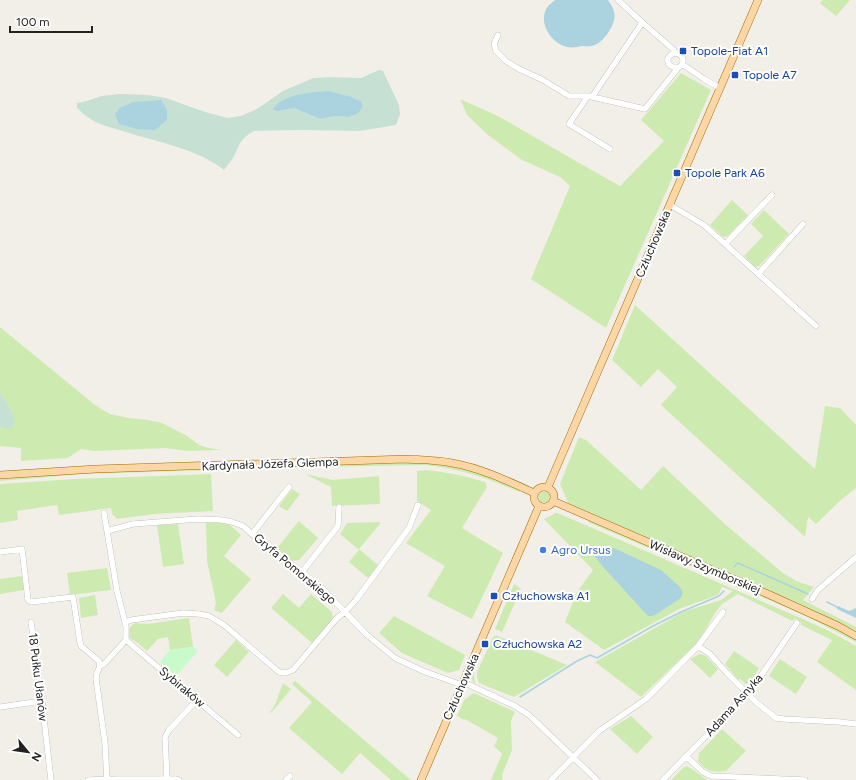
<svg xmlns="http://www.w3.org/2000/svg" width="856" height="780" font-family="Figtree,sans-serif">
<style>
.grass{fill:#cdebb0}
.wetland{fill:#c6e0d4;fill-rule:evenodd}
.park{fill:#c8facc}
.water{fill:#aad3df}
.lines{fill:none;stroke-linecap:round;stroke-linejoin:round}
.stream{stroke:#aad3df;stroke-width:1.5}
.minor-casing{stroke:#a9a9a9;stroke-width:6}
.major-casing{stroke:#a06b00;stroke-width:8}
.minor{stroke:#fff;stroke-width:5.5}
.major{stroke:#fcd6a4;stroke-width:7}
.transit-dot{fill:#1a4fb4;stroke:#fff;stroke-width:1.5}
.shop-dot{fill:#3f7fe0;stroke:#fff;stroke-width:1.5}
.labels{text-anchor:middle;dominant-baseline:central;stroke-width:4;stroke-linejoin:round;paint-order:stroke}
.transit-label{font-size:12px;fill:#164399;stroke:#fff;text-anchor:start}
.street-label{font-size:12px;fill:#222;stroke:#fff}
.shop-label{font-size:12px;fill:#366cbe;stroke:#fff;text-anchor:start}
</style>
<rect width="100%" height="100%" fill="#f2efe9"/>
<!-- grass -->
<path class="grass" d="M823 0H850L836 16 820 3Z
M681 73 711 90 606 328 531 279 570 186 560 177 522 160 488 135 467 115 460 99 498 116 581 164 620 186 664 141 641 120Z
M732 200 748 215 728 236 723 237 710 225Z
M764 210 789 234 759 266 755 267 744 256 763 236 751 224Z
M635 305 815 469 825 406 840 408 856 425V488L842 499 816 524 808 517 805 537 661 405 677 387 658 369 641 387 612 360Z
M0 327 95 405 110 414 129 418 148 420 162 423 187 436 199 445 209 448 222 450 187 451 166 448 94 451 81 449 68 458 21 461V448L0 446V427L3 428 6 401 0 393Z
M579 437 586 440 641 490 663 466 726 525 783 573 796 581 814 587 803 600 856 627V632L811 609 642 536 568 503 560 484Z
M408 463C419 463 429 463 440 465 468 468 495 478 520 491L519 492C487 478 461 469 425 465L316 467 84 474 0 481V478C136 467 272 466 408 463Z
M427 470C447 472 466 476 485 482L487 487 462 528 503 553 472 619 427 596 445 566 406 543 431 510 417 501V471Z
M211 474 213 511 154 514 117 519 112 514 111 508 59 515 57 505 17 511 18 520 0 523V484L75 479 188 475Z
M305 474 333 480 379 476 380 504 332 506 331 487Z
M292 489 300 494 287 511 279 506Z
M538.5 497a5.5 5.5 0 1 1 11 0a5.5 5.5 0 1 1-11 0Z
M556 513 560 514 805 620 829 631 856 646V690L817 662 832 640 801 625V623L798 620 795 619 792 621 738 594 722 604 715 613 699 641 641 697 595 662 683 612 721 600 733 591 722 587 718 595 679 609 604 650 565 622 577 592 593 570 544 519Z
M299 521 318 538 299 560 291 561 277 548Z
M589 521H591L749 589 824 623 856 640V642L804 615 588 522Z
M220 522 230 525 241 535 224 556 251 579 222 613 214 610 216 603 207 561 206 523Z
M380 522V524L359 549 378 565 368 578 349 562 359 550 340 534 347 523Z
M178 524 184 564 163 567 157 525Z
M107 568 111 590 70 595 67 573Z
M22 576 24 590 0 594V579Z
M514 584 521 589 502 632 495 629Z
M283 594 299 608 311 594 332 612 333 619 312 643 271 608Z
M95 595 98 615 81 618 79 598Z
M394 616 465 655 459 670 448 673 402 653 379 633Z
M189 618 193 647 170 650 168 637 158 639 147 651 138 643 128 637 129 628 135 623 148 624Z
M496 635 500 637 567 665 514 697 479 683 477 677V672L493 637Z
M236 640 249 652 227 677 214 665Z
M734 651 759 668 750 682 746 684 740 679 738 680 725 664Z
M482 653 474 673 475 684C465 675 477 662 482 653Z
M700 654 706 656 718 669 710 678 690 659Z
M780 659 807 677 796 694 769 676Z
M295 681 411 780H391L360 753 342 774 289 728 312 702 294 686 292 683Z
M283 683 291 689 271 713 270 712 274 707Z
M474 693 515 712 511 721 512 750 502 775 503 777 502 780H491L502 754 494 746 498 738 465 719 464 720 457 716 464 700Z
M631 716 653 737 637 754 610 729Z
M722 729 746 751 726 771C713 773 706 771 698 761L699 753Z
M687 766C694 770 701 776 708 780H671L684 767Z"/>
<!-- wetland -->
<path class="wetland" d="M379 70 383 71 399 105 400 114 396 125 359 131 300 130 254 131 246 136 240 143 233 158 224 170C196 148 160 143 126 132 113 128 98 125 86 116 83 114 80 110 77 108V103L87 101 101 96 120 94 148 95 166 98 205 112 228 118 241 116 257 109 283 91 313 78 329 77 361 78ZM351 97 361 101 363 107 347 117 336 116 320 119 294 108Z
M0 393 6 401 15 420 12 429 3 428 0 427Z"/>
<!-- park -->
<path class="park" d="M193 647 198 651 176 676 160 662 170 650Z"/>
<!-- water -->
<path class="water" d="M555 0H608C615 10 617 16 611 28 607 35 600 45 591 46 589 47 585 46 582 46 577 47 572 48 567 47 550 43 537 21 548 6 550 4 553 2 555 0Z
M328 91 351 97 361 101 363 107 357 114 347 117 336 116 320 119 294 108 276 111 273 109C285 93 309 93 328 91Z
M161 100 167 110V120L155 130 137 129 119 124 115 114 120 108 133 102Z
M598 546 614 548 661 570 680 587C683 591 683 593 681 598L655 615 652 616H648L605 569 593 554Z
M838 606 849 611 856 608V618L837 609V607Z"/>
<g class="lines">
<!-- stream -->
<path class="stream" d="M734 567 738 563 808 594
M827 602 837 607
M520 697 577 661 590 655 597 658 653 626 681 612 719 596 724 591"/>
<!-- minor casing -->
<g class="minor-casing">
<path id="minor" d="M498 35 494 44 496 51 506 61 519 69 543 80 569 96H588
M675 53C664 56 666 68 678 68
M682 64 704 79 720 88
M592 97 642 23
M610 149 569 124 588 96 645 109 678 68C686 63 684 54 675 53L674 50 644 24 618 0
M670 205 704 225 816 326
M725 244 772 195
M758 274 803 224
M107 531 133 524 198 519 222 520 232 522 243 526 252 534 272 553 295 569 302 572 323 589 366 634 395 658 423 671 462 685
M252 534 289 487
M0 552 22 549 28 600 31 602 73 597 80 642 81 646 99 661 100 666 97 673 96 679 105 743 107 780
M302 572 338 526 339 507
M812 599 818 590 856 557
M31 622 42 701 51 780
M126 622 131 620 183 613 199 614 209 616 224 625 279 672 285 673 293 670 337 618 345 612 356 600 409 528 418 505
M126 640 238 735
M698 646 710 654 727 673 757 703 776 718 784 719 840 722 856 724
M100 666 104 664 126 640V626L117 591 104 513
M463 682 515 706 529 715 597 780
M0 707 42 701
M686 756 703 772 711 776 805 780
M167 779 165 737 169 730 197 700
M88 780 119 779H176L179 780
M286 780 290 776
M551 780 599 731 646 699 698 646 723 612
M663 780 747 694 758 680 797 623"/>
</g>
<!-- major casing -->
<g class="major-casing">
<path id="major" d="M0 475 96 469 406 459C422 460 437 460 452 463 481 468 508 481 534 493
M534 497a10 10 0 1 1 20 0a10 10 0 1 1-20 0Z
M548 487 758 0
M553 501 770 595 838 626 856 636
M421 780 539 506"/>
</g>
<!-- minor -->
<use href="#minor" class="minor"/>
<!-- major -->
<use href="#major" class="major"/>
</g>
<!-- markers -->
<g class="transit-dot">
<rect x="679" y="47" width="8" height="8" rx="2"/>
<rect x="731" y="71" width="8" height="8" rx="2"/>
<rect x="673" y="169" width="8" height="8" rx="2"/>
<rect x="490" y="592" width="8" height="8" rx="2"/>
<rect x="481" y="640" width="8" height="8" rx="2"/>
</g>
<circle class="shop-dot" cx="543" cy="550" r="4"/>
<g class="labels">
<!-- transit labels -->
<g class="transit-label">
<text x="691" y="51">Topole-Fiat A1</text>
<text x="743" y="75">Topole A7</text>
<text x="685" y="173">Topole Park A6</text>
<text x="502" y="596">Człuchowska A1</text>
<text x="493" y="644">Człuchowska A2</text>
</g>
<!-- street labels -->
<g class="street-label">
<text transform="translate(653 244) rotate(-67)">Człuchowska</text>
<text transform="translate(270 464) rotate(-2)">Kardynała Józefa Glempa</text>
<text transform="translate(705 567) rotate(23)">Wisławy Szymborskiej</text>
<text transform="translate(295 569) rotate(40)">Gryfa Pomorskiego</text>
<text transform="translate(38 677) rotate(83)">18 Pułku Ułanów</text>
<text transform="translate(182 687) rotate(40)">Sybiraków</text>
<text transform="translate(461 687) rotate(-66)">Człuchowska</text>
<text transform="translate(734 705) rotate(-48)">Adama Asnyka</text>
</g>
<!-- shop labels -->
<g class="shop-label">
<text x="551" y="550">Agro Ursus</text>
</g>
</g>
<!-- north arrow -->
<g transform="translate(28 752) rotate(119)" stroke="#ffffff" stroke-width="3" paint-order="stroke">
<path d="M0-3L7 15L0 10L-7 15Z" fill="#222222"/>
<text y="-6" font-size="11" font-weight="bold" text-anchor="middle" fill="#222222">N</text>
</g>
<!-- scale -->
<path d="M10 26v6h82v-6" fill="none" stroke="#222222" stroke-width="2"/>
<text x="16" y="26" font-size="12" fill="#222222" stroke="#ffffff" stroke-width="3" paint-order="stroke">100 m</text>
</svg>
